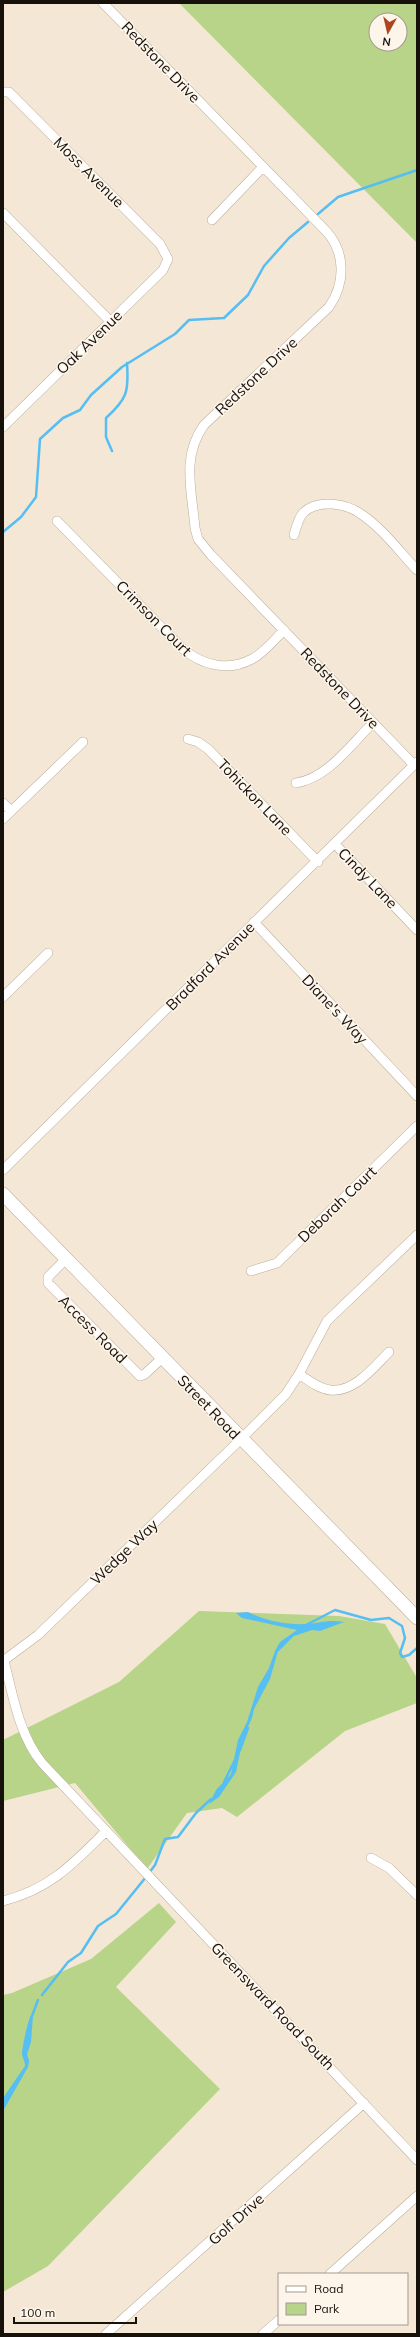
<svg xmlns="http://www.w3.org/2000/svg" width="420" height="2337" font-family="Mulish,sans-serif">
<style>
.green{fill:#b7d488;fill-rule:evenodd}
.water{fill:#55bef2}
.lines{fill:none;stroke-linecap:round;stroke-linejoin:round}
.stream{stroke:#55bef2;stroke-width:2.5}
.street-casing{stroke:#baac9b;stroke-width:10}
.secondary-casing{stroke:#baac9b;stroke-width:14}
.street{stroke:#fff;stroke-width:9}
.secondary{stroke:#fff;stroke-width:13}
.labels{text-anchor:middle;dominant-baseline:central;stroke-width:3;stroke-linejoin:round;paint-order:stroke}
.street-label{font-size:15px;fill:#16110b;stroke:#fef5ea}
</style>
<rect width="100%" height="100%" fill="#f5e7d5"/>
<!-- green -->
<path class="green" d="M179 3H417V243ZM376 20H400V44H376Z
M199 1611 339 1616 385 1624 417 1678V1703L345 1731 237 1817 222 1808 187 1813 147 1869 75 1783 3 1801V1740L119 1682Z
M159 1903 176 1922 116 1987 220 2089 48 2266 3 2292V1995L12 1993 91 1959Z"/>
<!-- water -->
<path class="water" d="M248 1612C266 1621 286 1625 307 1624 321 1623 328 1619 344 1622L320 1631 312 1630 291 1637 278 1651 270 1679 254 1709 252 1718 243 1738 236 1772 219 1797 209 1804 216 1790 231 1774 238 1740 247 1722 258 1687 269 1668 275 1651 280 1642 297 1630 242 1618 236 1613Z
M31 2015H33L31 2042 27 2054 29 2061 28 2067 3 2111V2098L25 2066C25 2061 23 2059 22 2054 22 2048 28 2020 31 2015Z"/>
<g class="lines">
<!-- stream -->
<path class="stream" d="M318 214 338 197 417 170
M112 451 106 437V418C127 399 129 392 127 363
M3 532 21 517 36 497 40 439 63 418 80 410 91 395 122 367 175 334 189 320 224 318 248 295 264 266 289 238 308 222
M306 1625 335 1610 371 1620 389 1618 402 1626 405 1638 400 1653 402 1657 409 1655 417 1648
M278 1650 293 1635
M240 1750 248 1728
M224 1782 235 1760
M149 1873 155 1865 165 1839 178 1837 196 1813 211 1799
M42 1995 68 1962 81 1953 98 1926 116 1914 146 1877
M32 2016 38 2000"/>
<!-- street casing -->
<g class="street-casing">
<path id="street" d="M103 3 327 232C346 254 345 284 329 307L204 425C181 457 192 491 195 528L198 539 211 555 414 765
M3 92H9L160 244 168 259 163 270 3 427
M3 213 110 321
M212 220 263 167
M57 521 183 649C202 665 228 672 252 659 264 653 274 640 284 630
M294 535C296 528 298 519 303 513 317 499 346 503 361 514 382 528 399 551 417 570
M188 739 198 742 208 749 318 862
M296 783C328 778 351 744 373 723
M3 803 11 811
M3 819 83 742
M335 844 417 930
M254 922 417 1096
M3 997 48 953
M3 1170 417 762
M66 1259 48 1277V1283L140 1376 145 1374 162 1358
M251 1271 277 1263 417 1126
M299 1374C308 1380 319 1389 330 1390 354 1393 374 1367 389 1352
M3 1661 38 1635 241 1439 286 1394 299 1374 327 1321 417 1235
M4 1661C13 1695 19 1735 42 1763L417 2160
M371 1858 389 1868 417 1895
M3 1901C50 1889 73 1864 106 1831
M330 2274 417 2196
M106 2334 364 2103
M263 2334 279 2320"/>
</g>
<!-- secondary casing -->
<g class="secondary-casing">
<path id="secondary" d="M3 1194 417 1618"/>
</g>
<!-- street -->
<use href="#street" class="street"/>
<!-- secondary -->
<use href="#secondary" class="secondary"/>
</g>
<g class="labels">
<!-- street labels -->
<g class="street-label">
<text transform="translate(161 62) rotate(46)">Redstone Drive</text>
<text transform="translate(89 172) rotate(45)">Moss Avenue</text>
<text transform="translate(89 342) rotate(-44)">Oak Avenue</text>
<text transform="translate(256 376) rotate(-43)">Redstone Drive</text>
<text transform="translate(154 618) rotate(45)">Crimson Court</text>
<text transform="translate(340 688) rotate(46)">Redstone Drive</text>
<text transform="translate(255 797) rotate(46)">Tohickon Lane</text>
<text transform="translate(368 878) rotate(46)">Cindy Lane</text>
<text transform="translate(210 966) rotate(-45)">Bradford Avenue</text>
<text transform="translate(335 1009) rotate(47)">Diane's Way</text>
<text transform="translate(337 1204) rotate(-44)">Deborah Court</text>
<text transform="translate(93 1329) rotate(45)">Access Road</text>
<text transform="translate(209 1407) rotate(46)">Street Road</text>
<text transform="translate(124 1552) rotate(-44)">Wedge Way</text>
<text transform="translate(273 2006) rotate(46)">Greensward Road South</text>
<text transform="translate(236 2219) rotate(-42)">Golf Drive</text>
</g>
</g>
<!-- border -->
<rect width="420" height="2337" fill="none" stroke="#16110b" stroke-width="8"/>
<!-- legend -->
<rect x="278" y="2273" width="130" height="52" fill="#fef5ea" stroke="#a19a91"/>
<rect x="286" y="2286" width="20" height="6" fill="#ffffff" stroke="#a19a91"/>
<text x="314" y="2293" font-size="12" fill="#16110b">Road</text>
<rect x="286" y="2303" width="20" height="12" fill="#b7d488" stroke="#a19a91"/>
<text x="314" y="2313" font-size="12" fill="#16110b">Park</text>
<!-- north arrow -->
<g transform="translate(388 32) rotate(188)"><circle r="19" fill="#fef5ea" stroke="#a19a91"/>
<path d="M0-3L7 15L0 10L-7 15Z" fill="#ad461f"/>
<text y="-6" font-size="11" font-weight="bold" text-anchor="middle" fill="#16110b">N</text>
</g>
<!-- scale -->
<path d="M14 2317v6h122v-6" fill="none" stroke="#16110b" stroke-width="2"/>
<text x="20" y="2317" font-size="12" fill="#16110b" stroke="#fef5ea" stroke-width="3" paint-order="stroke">100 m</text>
</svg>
